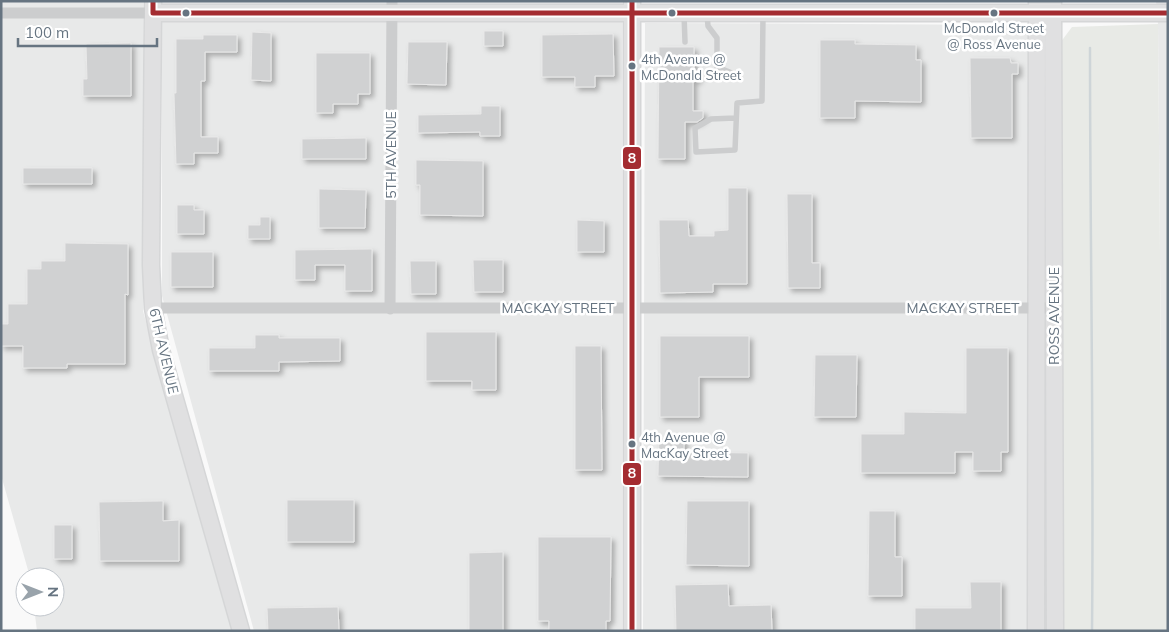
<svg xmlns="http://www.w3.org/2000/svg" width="1169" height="632" font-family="Mulish,sans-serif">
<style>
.built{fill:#e8e9e9}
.green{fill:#e8eae6}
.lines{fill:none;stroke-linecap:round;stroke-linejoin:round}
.stream{stroke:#ced5d8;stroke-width:2.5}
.building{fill:#d0d1d2;stroke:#e8e8e8;filter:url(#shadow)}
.secondary-casing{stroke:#d5d6d7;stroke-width:19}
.lane{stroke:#cccdce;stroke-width:5.5}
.street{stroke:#cccdce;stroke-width:11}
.secondary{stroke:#e0e0e1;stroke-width:16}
.bus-1-casing{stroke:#fff;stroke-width:9}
.bus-1{stroke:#a42c31;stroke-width:5}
.bus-dot{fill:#667481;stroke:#fff;stroke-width:2}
.labels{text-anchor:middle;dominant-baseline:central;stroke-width:5;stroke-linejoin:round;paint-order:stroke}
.bus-label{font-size:13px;fill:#667481;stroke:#fff;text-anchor:start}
.street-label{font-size:14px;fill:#667481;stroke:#fff}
.line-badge{stroke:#fff;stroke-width:2}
.badge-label{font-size:14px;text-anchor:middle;font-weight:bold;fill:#fff}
</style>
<defs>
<filter id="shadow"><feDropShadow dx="3.5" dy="3.5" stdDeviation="2.5" flood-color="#0004"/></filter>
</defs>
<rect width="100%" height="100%" fill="#f9f9f9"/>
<!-- built -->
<path class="built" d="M1 1H143V311L232 631H37L34 607H55V577H30L1 475Z
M162 1H622V631H254L162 296Z
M1156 1H1168V369H1161L1158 24Z
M645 23 1030 25 1031 631H643Z"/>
<!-- green -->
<path class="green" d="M1158 24 1161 369H1168V631H1062L1060 43 1072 27Z"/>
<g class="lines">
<!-- stream -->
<path class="stream" d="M1090 48C1090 242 1094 437 1092 631"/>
</g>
<!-- building -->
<path class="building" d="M484 31H503V46H484Z
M252 32 271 33V81L251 80Z
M613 34 614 76H595V87H575V77H542V35Z
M203 35H237V52H205V81H201V137H218V153H194V164H176L174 93H176V39H203Z
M820 40H855V44L916 45V60H921V102L855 101V118H820Z
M408 42H447L446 85 407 84Z
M131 43V96H83V79H87L86 44Z
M659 47H694V71H698V80H693V111H703V118L697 122H685V159H658Z
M316 53H370V94H358V104H333V113H316Z
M970 58H1010L1011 63H1018V74H1012V138H971Z
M481 106H500V136H480V132L418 133V115L481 114Z
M366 138V159H302V139Z
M416 160 483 161V216L420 215V185H416Z
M23 168H92V184H23Z
M728 188H747V284H713V292L660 293 659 220H688L689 236H714V231L728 230Z
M319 189 366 190 365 228H319Z
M787 194H812V263H820V288H788Z
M177 205H194V210H204V234H177Z
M260 217H270V239H248V225H260Z
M577 220 604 221V252H577Z
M65 243 128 244V295L125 294V364H67V368H23V346H1V324H8V304H27V269H41V261H65Z
M372 249V291H345V265H315V280H295V250Z
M171 252H213V287H171Z
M473 260H503V292H474Z
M410 261H436V294H411Z
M426 332H496V390H472V381H426Z
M255 335H279V338H340V361L279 362V371H209V348H255Z
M660 336H749V377H699V417H660Z
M575 346H601L602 470H575Z
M966 348H1008V452H1001V471H973V452H955V473H861V434H904V412L966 413Z
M815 355H857L856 417H814Z
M659 438H684V452L748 453V477L658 476Z
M287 500H354V542H287Z
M163 501V521L179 520V561H100L99 502Z
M687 501H749V566L686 565Z
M869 511H895V557H902V596H868Z
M54 525H72V559H54Z
M538 537H611L610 621H606V631H549V621H538Z
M503 552V631H469V553Z
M970 582H1001V631H915V608H971Z
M728 584 729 606 771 605 772 631H676L675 585Z
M338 607 339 631H268L267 608Z"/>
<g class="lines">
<!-- secondary casing -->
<g class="secondary-casing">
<path id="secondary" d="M153 1 151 265 153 308 161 350 241 631
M632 1V631
M1053 1 1055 631
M153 13H1168
M1036 631 1037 1"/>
</g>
<!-- lane -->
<path class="lane" d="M684 14 685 42
M707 15 708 26 717 38V67L732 73
M735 118 711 119 695 128 696 152 735 150 737 103 762 101 763 15"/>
<!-- street -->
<path class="street" d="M1 13H153
M153 308H1054
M390 309 392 1"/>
<!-- secondary -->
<use href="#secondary" class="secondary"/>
<!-- bus-1 casing -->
<g class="bus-1-casing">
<path id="bus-1" d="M153 1V13H1168
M632 1V631"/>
</g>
<!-- bus-1 -->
<use href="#bus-1" class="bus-1"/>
</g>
<!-- markers -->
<g class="bus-dot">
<circle cx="186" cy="13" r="4.5"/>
<circle cx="672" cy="13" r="4.5"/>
<circle cx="994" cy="13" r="4.5"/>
<circle cx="632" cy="66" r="4.5"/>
<circle cx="632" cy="444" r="4.5"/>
</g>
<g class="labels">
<!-- bus labels -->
<g class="bus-label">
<text x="994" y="28" text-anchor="middle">McDonald Street<tspan x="994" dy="16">@ Ross Avenue</tspan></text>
<text x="641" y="59">4th Avenue @<tspan x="641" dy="16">McDonald Street</tspan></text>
<text x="641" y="437">4th Avenue @<tspan x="641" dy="16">MacKay Street</tspan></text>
</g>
<!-- street labels -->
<g class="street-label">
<text transform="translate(391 155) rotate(-90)">5TH AVENUE</text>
<text x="558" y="308">MACKAY STREET</text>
<text x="963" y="308">MACKAY STREET</text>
<text transform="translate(1054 316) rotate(-90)">ROSS AVENUE</text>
<text transform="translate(164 351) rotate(77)">6TH AVENUE</text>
</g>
</g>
<g class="line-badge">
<rect x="622" y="146" width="20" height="24" rx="5" fill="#a42c31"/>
<rect x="622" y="462" width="20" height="24" rx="5" fill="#a42c31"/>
</g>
<g class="badge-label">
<text x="632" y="163">8</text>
<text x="632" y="478">8</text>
</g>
<!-- border -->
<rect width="1169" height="632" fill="none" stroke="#667481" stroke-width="5"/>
<!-- north arrow -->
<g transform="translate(40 592) rotate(90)"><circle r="24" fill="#ffffff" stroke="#c2c7cd"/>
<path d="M0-4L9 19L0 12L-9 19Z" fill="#99a3ab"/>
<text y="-8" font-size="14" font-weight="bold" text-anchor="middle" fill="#667481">N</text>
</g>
<!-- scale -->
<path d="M18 38v8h139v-8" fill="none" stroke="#667481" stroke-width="2.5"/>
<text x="25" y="38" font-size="15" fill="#667481" stroke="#ffffff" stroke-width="4" paint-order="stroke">100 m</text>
</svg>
